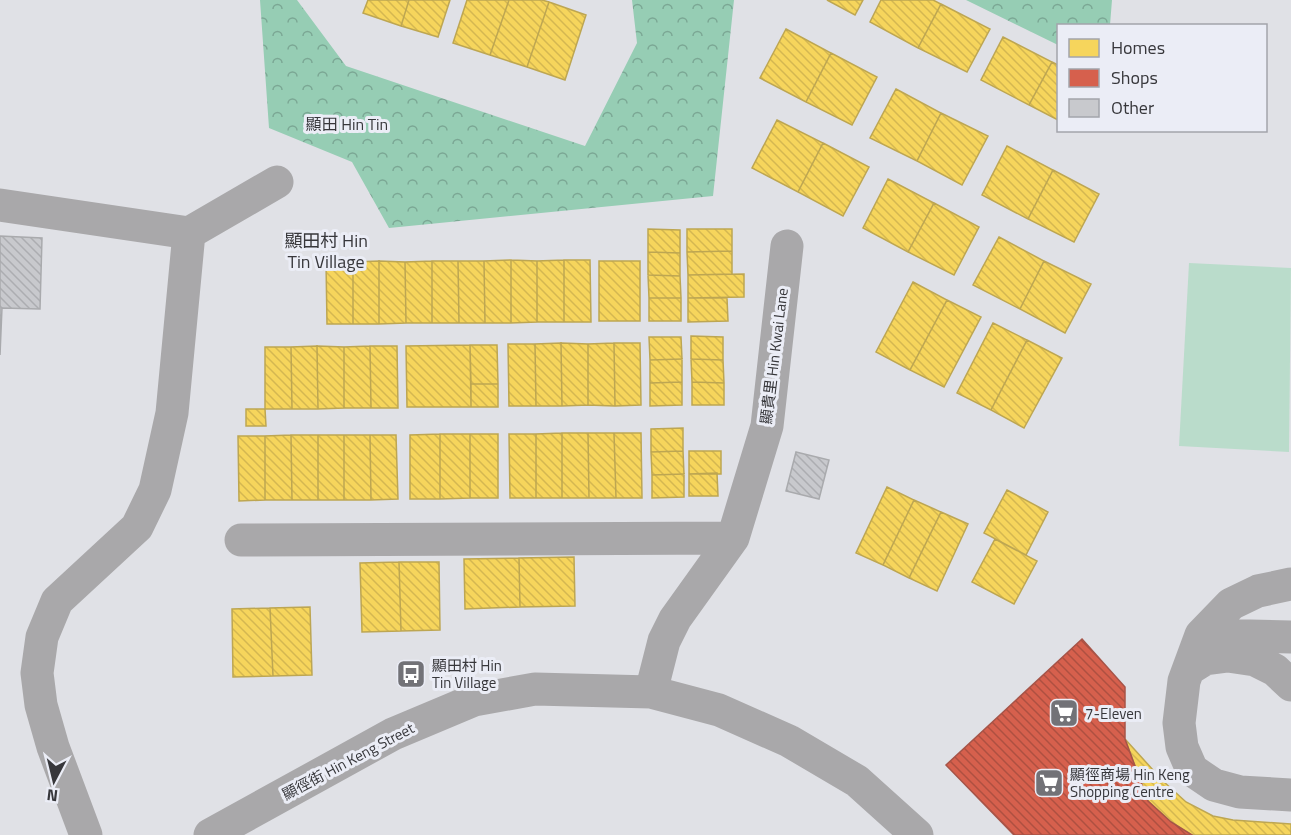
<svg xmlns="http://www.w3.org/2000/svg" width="1291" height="835" font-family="'Titillium Web','Noto Sans TC',sans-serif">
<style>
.forest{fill:url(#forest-crowns)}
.garden{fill:#badccb}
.homes{fill:url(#homes-back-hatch);stroke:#bda652;stroke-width:1.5}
.shops{fill:url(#shops-back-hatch);stroke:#a65448;stroke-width:1.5}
.building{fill:url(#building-back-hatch);stroke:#a9aaad;stroke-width:1.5}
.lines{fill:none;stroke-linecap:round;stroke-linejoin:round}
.minor{stroke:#a9a8aa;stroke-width:33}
.labels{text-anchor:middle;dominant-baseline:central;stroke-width:6;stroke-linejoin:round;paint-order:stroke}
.street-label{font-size:15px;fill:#37373b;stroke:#ebedf6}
.poi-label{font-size:15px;fill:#37373b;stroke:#ebedf6;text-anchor:start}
.neighbourhood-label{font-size:16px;fill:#37373b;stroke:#ebedf6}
.quarter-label{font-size:18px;fill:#37373b;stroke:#ebedf6}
</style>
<defs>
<pattern id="forest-crowns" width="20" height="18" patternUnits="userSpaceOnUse" patternTransform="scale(1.5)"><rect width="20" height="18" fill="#96cdb4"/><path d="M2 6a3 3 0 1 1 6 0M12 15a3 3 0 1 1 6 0" fill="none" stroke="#7ba794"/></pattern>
<pattern id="homes-back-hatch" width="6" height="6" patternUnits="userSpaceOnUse" patternTransform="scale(1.5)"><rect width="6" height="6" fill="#f6d55c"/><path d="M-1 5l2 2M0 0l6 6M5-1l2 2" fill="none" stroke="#d4b751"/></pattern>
<pattern id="shops-back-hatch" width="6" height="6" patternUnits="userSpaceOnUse" patternTransform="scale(1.5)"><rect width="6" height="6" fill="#d6604d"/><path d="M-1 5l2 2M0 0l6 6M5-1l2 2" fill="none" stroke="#ae5041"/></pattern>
<pattern id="building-back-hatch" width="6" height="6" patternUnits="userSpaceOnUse" patternTransform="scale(1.5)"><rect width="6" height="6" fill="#c8c9cd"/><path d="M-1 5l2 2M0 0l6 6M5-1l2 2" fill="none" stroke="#acadb1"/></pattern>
</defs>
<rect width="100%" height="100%" fill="#e0e1e6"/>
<!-- forest -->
<path class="forest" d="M260 0H297L346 66 585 146 637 43 632 0H734L713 196 389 228 352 162 269 128Z
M966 0H1112L1110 25 1058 26V45Z"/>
<!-- garden -->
<path class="garden" d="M1189 263 1291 268 1289 452 1179 446Z"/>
<!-- homes -->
<path class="homes" d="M368 0H409L401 26 363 13Z
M409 0H450L438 37 401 26Z
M467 0H509L490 55 453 43Z
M509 0H542L549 2 527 67 490 55Z
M827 0H863L855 15Z
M881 0H933L941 4 918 48 870 22Z
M549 2 586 15 565 80 527 67Z
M941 4 990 29 967 72 918 48Z
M786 29 831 53 806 102 760 78Z
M1003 37 1052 62 1029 105 981 80Z
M831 53 877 77 852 125 806 102Z
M1052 62 1058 65V120L1029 105Z
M896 89 941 113 917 161 870 138Z
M941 113 988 136 962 185 917 161Z
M777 120 823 143 798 192 752 168Z
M823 143 869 167 843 216 798 192Z
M1007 146 1053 170 1028 219 982 195Z
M1053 170 1099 194 1074 242 1028 219Z
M888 179 934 203 908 252 863 228Z
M934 203 979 227 954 275 908 252Z
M648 229 680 230V253L648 252Z
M687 229H732V251L687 252Z
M999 237 1044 261 1020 309 973 285Z
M732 251V274L688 275 687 252Z
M648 252 680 253V276L648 275Z
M511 260V323H485L484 261Z
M511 260 537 261V322L511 323Z
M564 260H590L591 322H564Z
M564 260V322H537V261Z
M379 261V324H353V262Z
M379 261 405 262 406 323 379 324Z
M432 261H458L459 323H432Z
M432 261V323H406L405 262Z
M458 261H484L485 323H459Z
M599 261H640V321H599Z
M1044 261 1091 284 1065 333 1020 309Z
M326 262H353V324H327Z
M744 274V297L688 298V275Z
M648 275 680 276 681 298H649Z
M913 282 947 300 910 370 876 352Z
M649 298H681V321H649Z
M688 298H727L728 321 688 322Z
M947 300 981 317 944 387 910 370Z
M993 323 1027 340 991 410 957 393Z
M691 336 723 337V360L691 359Z
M649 337H681L682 359 650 360Z
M1027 340 1062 358 1024 428 991 410Z
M561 343 562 406H536L535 344Z
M561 343 588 344V405L562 406Z
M614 343 615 406 588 405V344Z
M614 343H640L641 405 615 406Z
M508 344H535L536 406H509Z
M470 345 471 407H407L406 346Z
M470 345H497L498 384H471Z
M317 346 318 409H292L291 347Z
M317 346 344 347V408L318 409Z
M370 346 371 408H344V347Z
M370 346H397L398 408H371Z
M265 347H291L292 409H265Z
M682 359V382L650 383V360Z
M691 359 723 360 724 383 692 382Z
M682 382V405L650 406V383Z
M692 382 724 383V405H692Z
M471 384H498V407H471Z
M246 409H265L266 426H246Z
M683 428V451L651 452V429Z
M562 433V498H536V434Z
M562 433H588L589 498H562Z
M588 433H614L616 498H589Z
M614 433H641L642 498H616Z
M440 434V499H410V435Z
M440 434H470V498L440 499Z
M470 434H498V498H470Z
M509 434H536V498H510Z
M291 435 292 500H265V436Z
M291 435H318V500H292Z
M318 435H344V500H318Z
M344 435H370L371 500H344Z
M370 435H396L398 499 371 500Z
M238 436H265V500L239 501Z
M683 451 684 474 652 475 651 452Z
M689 451H721V474H689Z
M717 473 718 496H689V474Z
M684 474V497L652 498V475Z
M887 487 914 500 883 565 856 553Z
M1007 490 1048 512 1026 555 984 533Z
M914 500 941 512 909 578 883 565Z
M941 512 968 524 937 591 909 578Z
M995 539 1037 561 1014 604 972 582Z
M574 557 575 606 520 607 519 558Z
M519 558 520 607 465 609 464 559Z
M399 562 401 631 362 632 360 563Z
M399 562H439L440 630 401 631Z
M310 607 312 675 273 676 270 608Z
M270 608 273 676 233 677 232 609Z
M1125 739 1163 781 1186 802 1213 816 1233 820 1291 824V835H1192L1171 822 1148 801Z"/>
<!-- shops -->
<path class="shops" d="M1082 639 1125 687V739L1148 801 1171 822 1192 835H1014L946 765Z"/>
<!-- building -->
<path class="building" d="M0 236 42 238 40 309 2 308 0 355Z
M796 452 829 460 819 499 786 491Z"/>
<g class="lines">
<!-- minor -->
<path class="minor" d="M0 205 189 233 277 182
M241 540 733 538
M1291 584 1258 591 1231 604 1201 635 1184 681 1179 723 1182 747 1192 770 1214 785 1240 792 1291 795
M1206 635 1291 637
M1189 669 1205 659 1228 656 1255 660 1275 670 1291 685
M651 692 664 641 675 619 733 538 767 426 787 246
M86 835 53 747 41 705 37 673 42 637 57 601 137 527 155 490 172 413 189 233
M210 835 393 734 474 700 535 689 651 692 719 710 789 741 857 781 917 835"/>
</g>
<!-- icons -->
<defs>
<g id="bus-square" transform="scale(1.5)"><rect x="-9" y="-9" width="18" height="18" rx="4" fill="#727277" stroke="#ebedf6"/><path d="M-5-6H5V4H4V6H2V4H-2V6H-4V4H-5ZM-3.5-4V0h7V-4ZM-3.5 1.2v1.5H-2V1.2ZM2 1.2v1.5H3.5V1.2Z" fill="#fff"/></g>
<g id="supermarket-square" transform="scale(1.5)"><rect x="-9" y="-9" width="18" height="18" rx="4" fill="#727277" stroke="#ebedf6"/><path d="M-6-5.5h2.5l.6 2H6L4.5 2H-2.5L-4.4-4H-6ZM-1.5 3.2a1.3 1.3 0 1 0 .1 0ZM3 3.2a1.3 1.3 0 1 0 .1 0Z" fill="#fff"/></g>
</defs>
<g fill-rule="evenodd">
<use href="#bus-square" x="411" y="674"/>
<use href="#supermarket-square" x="1064" y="713"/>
<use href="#supermarket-square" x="1049" y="783"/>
</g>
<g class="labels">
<!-- street labels -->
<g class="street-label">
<text transform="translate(774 356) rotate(-83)">顯貴里 Hin Kwai Lane</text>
<text transform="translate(348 761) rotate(-28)">顯徑街 Hin Keng Street</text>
</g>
<!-- poi labels -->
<g class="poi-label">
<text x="432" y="665">顯田村 Hin<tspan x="432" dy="17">Tin Village</tspan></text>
<text x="1085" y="713">7-Eleven</text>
<text x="1070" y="774">顯徑商場 Hin Keng<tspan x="1070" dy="17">Shopping Centre</tspan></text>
</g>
<!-- neighbourhood labels -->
<g class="neighbourhood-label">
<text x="347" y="124">顯田 Hin Tin</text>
</g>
<!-- quarter labels -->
<g class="quarter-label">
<text x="326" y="240">顯田村 Hin<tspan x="326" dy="21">Tin Village</tspan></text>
</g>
</g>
<!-- legend -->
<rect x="1057" y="24" width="210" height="108" fill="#ebedf6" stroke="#a3a4ab" stroke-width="1.5"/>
<rect x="1069" y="39" width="30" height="18" fill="#f6d55c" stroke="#a3a4ab" stroke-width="1.5"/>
<text x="1111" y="54" font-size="18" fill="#37373b">Homes</text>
<rect x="1069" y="69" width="30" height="18" fill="#d6604d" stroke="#a3a4ab" stroke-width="1.5"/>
<text x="1111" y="84" font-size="18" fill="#37373b">Shops</text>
<rect x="1069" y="99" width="30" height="18" fill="#c8c9cd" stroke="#a3a4ab" stroke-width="1.5"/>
<text x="1111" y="114" font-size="18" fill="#37373b">Other</text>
<!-- north arrow -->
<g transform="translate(54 781) rotate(187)" stroke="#ebedf6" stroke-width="4.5" paint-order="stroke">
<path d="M0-4.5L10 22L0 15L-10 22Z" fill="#37373b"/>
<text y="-9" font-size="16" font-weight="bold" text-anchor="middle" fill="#37373b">N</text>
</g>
</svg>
